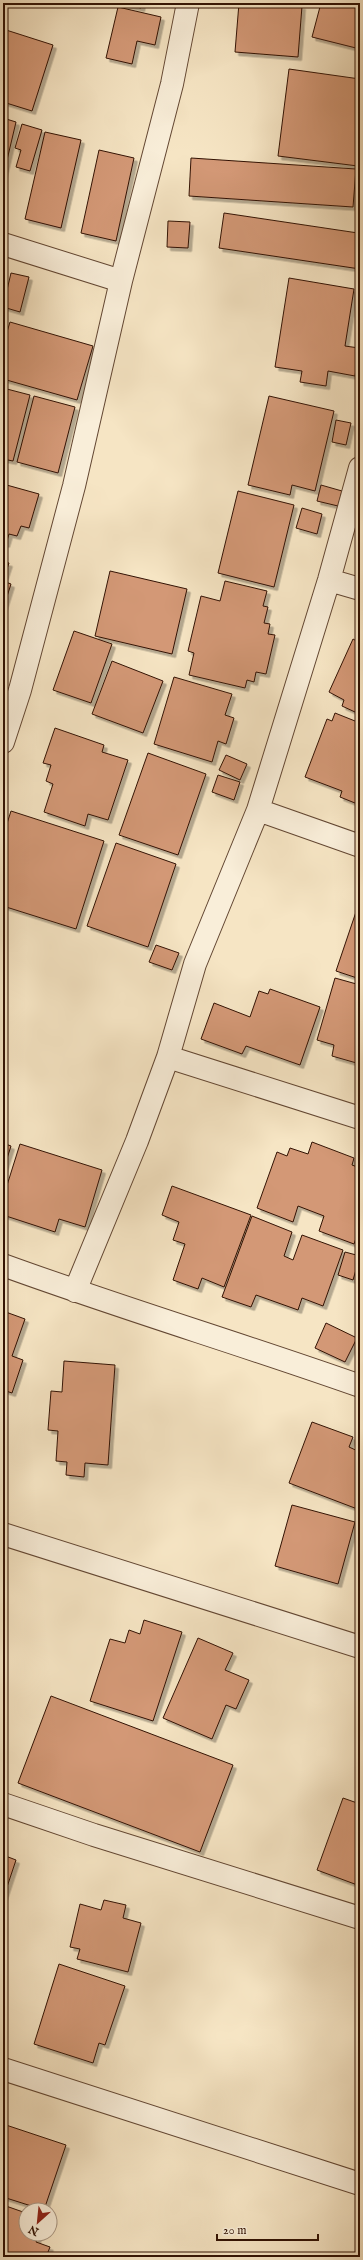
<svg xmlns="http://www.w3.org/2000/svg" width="363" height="2260" font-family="'IM FELL English',serif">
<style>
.building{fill:#d39876;stroke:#321203;filter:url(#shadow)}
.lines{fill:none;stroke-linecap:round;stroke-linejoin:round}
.minor-casing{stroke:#634733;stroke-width:24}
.minor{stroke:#f9eed9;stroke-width:22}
</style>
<defs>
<filter id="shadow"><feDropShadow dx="3.5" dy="3.5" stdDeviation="0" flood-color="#0004"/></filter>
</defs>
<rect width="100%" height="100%" fill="#f6e5c4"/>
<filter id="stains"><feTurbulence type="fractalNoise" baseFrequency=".005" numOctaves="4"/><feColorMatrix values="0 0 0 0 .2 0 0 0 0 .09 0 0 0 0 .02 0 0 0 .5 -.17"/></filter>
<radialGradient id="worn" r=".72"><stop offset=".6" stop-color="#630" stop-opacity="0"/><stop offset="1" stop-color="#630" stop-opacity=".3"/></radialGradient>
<!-- building -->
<path class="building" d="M118 3H142L141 8Z
M239 3 302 6 298 57 235 52Z
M321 3H360V49L312 37Z
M118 7 161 17 155 45 137 41 132 64 106 58Z
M3 29 53 45 32 111 3 102Z
M289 69 360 79 356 106H360L358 166 278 156Z
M3 118 16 122 3 177Z
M22 124 42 130 30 171 16 167 21 150 15 148Z
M45 132 81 140 61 228 25 219Z
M99 150 134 158 116 241 81 233Z
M191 158 356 169 353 207 189 196Z
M224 213 358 233 360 220V269L219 248Z
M168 221 190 222 188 248 167 247Z
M11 273 29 277 20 312 3 307Z
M289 278 354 289 345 346 359 348 355 376 328 371 326 386 300 382 302 371 275 367Z
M10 322 93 346 77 400 3 379V345Z
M3 388 30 395 13 461 3 459Z
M34 396 75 407 58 473 17 462Z
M269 396 334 411 315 491 292 485 290 495 248 485Z
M336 420 351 423 346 445 332 442Z
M3 484 39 494 29 528 21 526 17 536 9 534 6 544 3 543Z
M321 485 342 491 338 506 317 501Z
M238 491 294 505 274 587 218 573Z
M302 508 322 514 317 534 296 528Z
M3 562 9 563 3 581 11 584 3 609Z
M110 571 187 589 172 654 95 636Z
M225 581 267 591 263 606 268 607 264 623 270 624 268 634 275 635 266 674 256 672 254 682 247 680 245 688 189 675 194 653 188 651 201 596 220 601Z
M74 631 112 644 91 703 53 690Z
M353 639 360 643V705L355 712 342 706 344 700 329 692Z
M112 661 163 681 143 733 92 714Z
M174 677 232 694 225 715 234 718 226 744 218 741 212 762 154 744Z
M335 713 360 723V805L340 797 342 791 305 777 327 719 332 721Z
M55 728 104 745 102 752 128 760 108 820 88 814 85 826 44 812 53 784 46 781 51 765 43 763Z
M148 753 206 774 178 855 119 835Z
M226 755 247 764 240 780 219 770Z
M218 775 240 782 234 800 212 792Z
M11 811 104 841 76 929 3 906V836Z
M116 843 176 864 148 947 87 926Z
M360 900V979L336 971Z
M156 945 179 953 172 970 149 962Z
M335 978 360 985V1064L332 1056 334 1045 317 1040Z
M270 989 320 1007 300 1065 246 1046 242 1054 201 1039 214 1003 250 1017 259 991 268 994Z
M312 1142 354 1158 352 1165 360 1168V1226L354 1244 319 1231 324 1216 298 1206 293 1222 257 1208 277 1152 287 1156 290 1148 308 1154Z
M3 1143 11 1146 3 1171Z
M20 1144 102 1170 85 1227 59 1219 55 1232 3 1215V1198Z
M172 1186 251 1215 224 1287 202 1278 198 1289 173 1280 185 1244 173 1240 179 1222 162 1215Z
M252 1216 292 1232 284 1256 293 1260 302 1235 343 1250 323 1306 302 1298 298 1310 256 1295 251 1307 222 1297Z
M345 1252 360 1256 353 1280 338 1275Z
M3 1311 25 1319 12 1356 23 1360 12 1393 3 1390Z
M326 1323 357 1338 345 1362 315 1348Z
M64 1361 115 1365 108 1465 85 1463 84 1477 66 1475 67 1462 56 1461 58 1431 48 1430 51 1391 62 1392Z
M312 1422 353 1437 349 1447 360 1452V1510L289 1483Z
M292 1505 355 1522 338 1584 275 1566Z
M144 1620 182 1632 153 1721 90 1701 110 1639 125 1643 129 1630 140 1634Z
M198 1638 233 1653 225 1670 249 1680 236 1709 226 1705 212 1739 163 1718Z
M51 1696 233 1765 200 1852 18 1783Z
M343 1798 360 1804V1886L317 1870Z
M3 1855 16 1860 3 1899Z
M104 1900 126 1905 123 1918 141 1923 128 1972 77 1959 80 1949 70 1947 80 1904 101 1910Z
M59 1964 125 1986 105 2045 99 2043 93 2063 34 2044Z
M3 2124 66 2145 44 2210 3 2197Z
M3 2205 26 2213V2234H39L36 2242 50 2247 46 2257H3Z"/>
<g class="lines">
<!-- minor casing -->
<g class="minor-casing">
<path id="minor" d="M3 244 121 281
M329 580 360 589
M3 742 20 690 74 486 121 281 172 84 188 3
M258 810 360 846
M168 1057 360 1118
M3 1265C121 1308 241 1344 360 1386
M75 1291 137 1141 168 1057 195 964 258 810 329 580 360 468
M3 1534 360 1647
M3 1804 94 1835 360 1918
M3 2069 360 2184"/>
</g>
<!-- minor -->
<use href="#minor" class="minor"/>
</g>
<!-- margin -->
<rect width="363" height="2260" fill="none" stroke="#f6e5c4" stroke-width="16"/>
<rect x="4" y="4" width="355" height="2252" fill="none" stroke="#321203" stroke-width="2"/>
<rect x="8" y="8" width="347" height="2244" fill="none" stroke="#321203"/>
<!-- north arrow -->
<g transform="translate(38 2222) rotate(207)"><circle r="19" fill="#f9eed9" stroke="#a99683"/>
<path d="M0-3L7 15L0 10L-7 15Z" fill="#8f2418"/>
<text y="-6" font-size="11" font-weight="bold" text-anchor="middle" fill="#321203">N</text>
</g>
<!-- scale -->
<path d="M217 2234v6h101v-6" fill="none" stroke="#321203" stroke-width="2"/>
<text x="223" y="2234" font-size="12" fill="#321203" stroke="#f9eed9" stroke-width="3" paint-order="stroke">20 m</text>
<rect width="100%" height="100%" filter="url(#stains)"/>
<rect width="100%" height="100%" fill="url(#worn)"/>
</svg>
